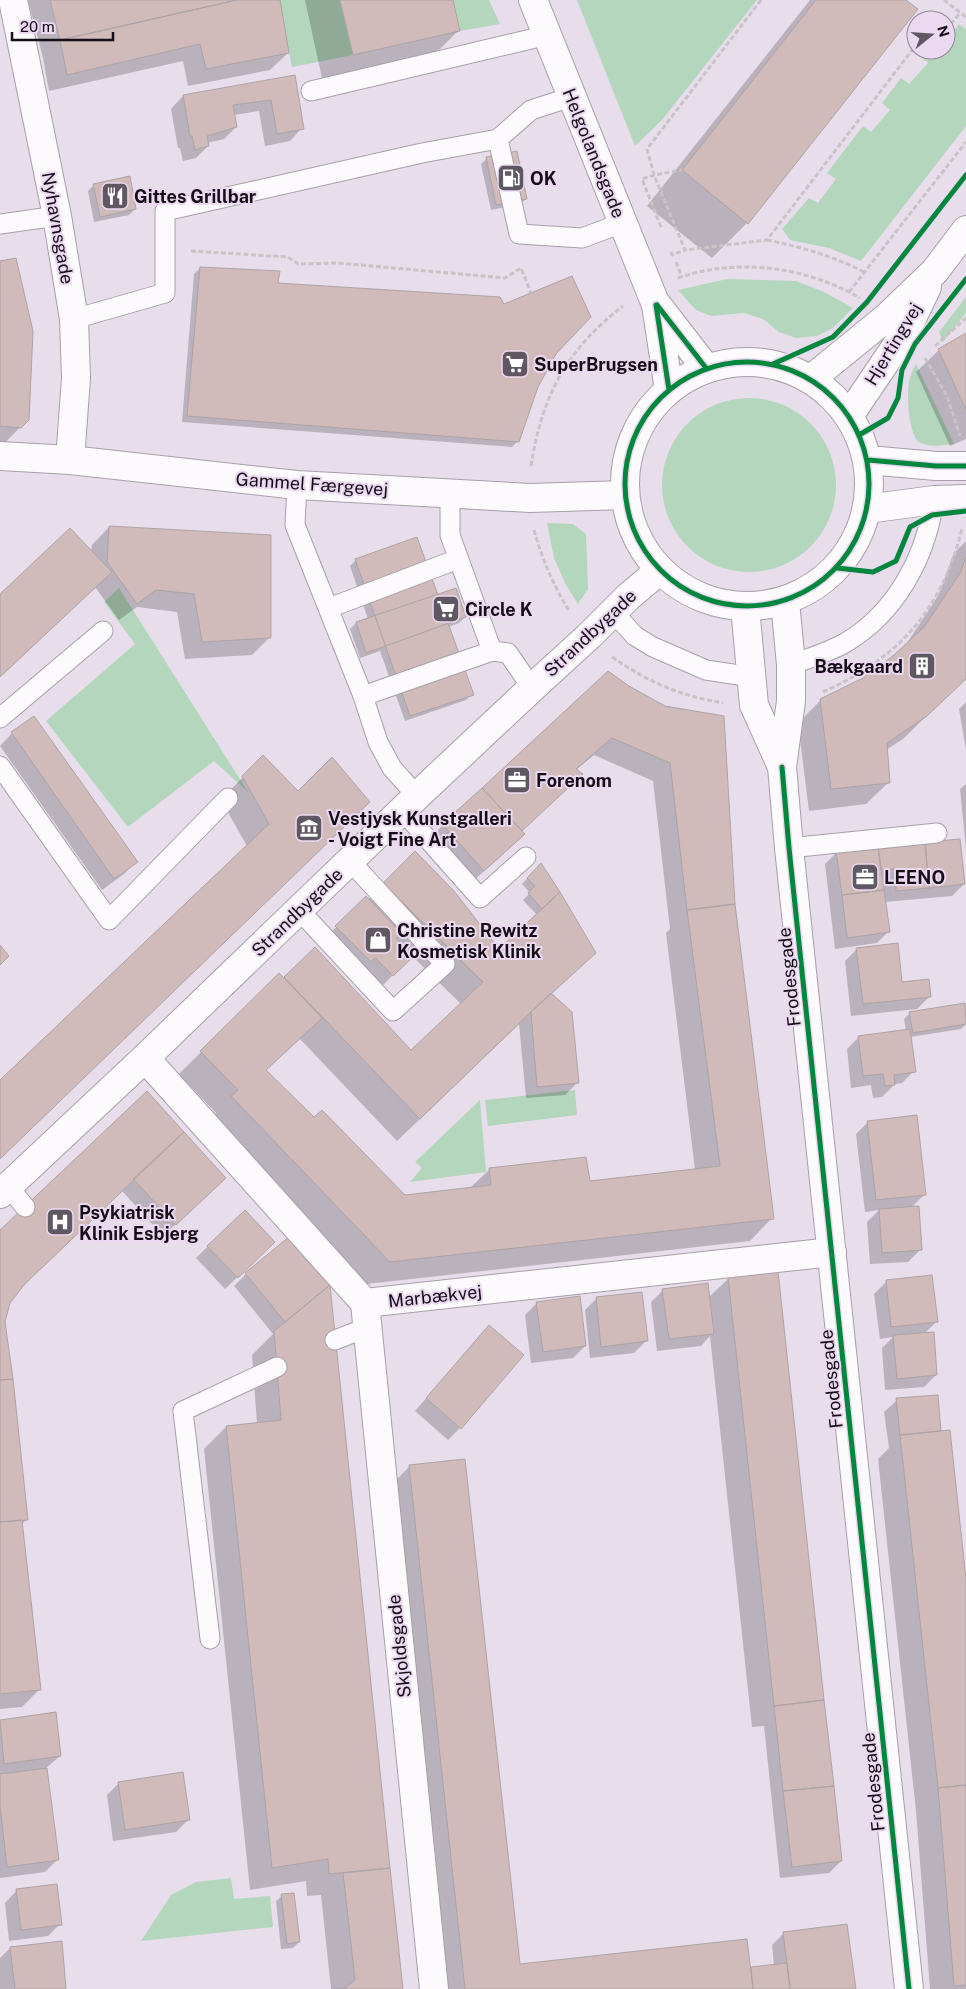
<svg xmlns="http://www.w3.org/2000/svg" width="966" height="1989" font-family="'Public Sans',sans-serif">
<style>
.green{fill:#b3d6bd}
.shadow{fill:#0003}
.building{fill:#d0baba;stroke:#ada3a6}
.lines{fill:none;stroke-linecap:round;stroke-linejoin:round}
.service-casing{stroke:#a79fa9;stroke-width:21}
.minor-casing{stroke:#a79fa9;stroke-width:30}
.tertiary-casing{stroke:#a79fa9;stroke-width:30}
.secondary-casing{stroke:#a79fa9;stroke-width:30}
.path{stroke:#c7c3c7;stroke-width:3;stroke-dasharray:5 2.5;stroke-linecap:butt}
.service{stroke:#fcfafc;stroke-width:19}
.minor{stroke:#fcfafc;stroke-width:28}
.tertiary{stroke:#fcfafc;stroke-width:28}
.secondary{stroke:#fcfafc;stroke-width:28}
.cycleway-casing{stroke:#ebd8f1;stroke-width:8}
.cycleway{stroke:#00873e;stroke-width:5}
.labels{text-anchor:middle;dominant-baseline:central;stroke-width:4;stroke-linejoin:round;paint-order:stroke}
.street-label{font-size:18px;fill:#150e16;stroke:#ebd8f1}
.poi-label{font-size:18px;font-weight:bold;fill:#150e16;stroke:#ebd8f1;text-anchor:start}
</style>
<rect width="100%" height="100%" fill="#e8deeb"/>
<!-- green -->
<path class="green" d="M278 0H340L353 55 292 67Z
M453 0H489L500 24 460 31Z
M577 0H757L662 120 635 146Z
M959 24 966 29V126L861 261 829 248 790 240 782 229 809 198 818 203 836 179 827 173 863 126 871 132 890 110 882 103 901 78 909 84 928 63 919 55 923 50H946V42Z
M727 279 796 281 824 292 853 308 833 328 817 336 796 338 779 332 763 319 744 313 711 316 696 310 678 290Z
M966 297V313L943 342 939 332Z
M916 364 954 444C944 445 928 448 919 442 908 434 906 390 910 378 911 373 914 368 916 364Z
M662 485a87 87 0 1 1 174 0a87 87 0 1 1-174 0Z
M547 523 573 524 586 534 588 589 578 604 566 585 554 558Z
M119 588 248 792 214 761 128 827 46 721 135 644 104 602Z
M575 1090 577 1115 488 1126 485 1100Z
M480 1100 486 1172 410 1182 422 1168 415 1162Z
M231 1878 234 1899 270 1896 273 1927 141 1941 171 1895 196 1882Z"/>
<!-- shadow -->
<path class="shadow" d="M28 0H279L288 53 270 70 188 86 183 61 49 91 43 58Z
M305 0H452L459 30 429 60 323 83Z
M810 0H904L747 223 712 258 647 206Z
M294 76 302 128 290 141 265 146 259 111 234 115 236 127 224 139 207 143 208 146 196 158 183 161 180 148H178L171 109 183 96Z
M487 158 526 199 520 204 491 210 481 164Z
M94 185 135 209 129 215 94 222 88 191Z
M0 263 28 419 3 445H0Z
M200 268 277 284 504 306 555 353 537 387 518 441 512 447 182 422 194 274Z
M966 334V439L950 446 916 372 939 350Z
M109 527 270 637 252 655 185 659 177 612 137 607 119 620 95 587 0 677V596L91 552 92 545Z
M416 538 437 596 465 617 459 623 448 627 472 694 466 700 405 721 380 651 360 658 350 629 356 623 368 619 350 566 355 561Z
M966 541V677L903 739 886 750 889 782 866 804 809 811 798 723 821 700 863 679 905 646 938 596 954 553Z
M628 687 664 707 734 904 772 1218 750 1241 367 1284 210 1119 216 1113 179 1074 279 975 283 980 315 949 411 1052 461 1004 412 956 381 987 324 939 366 898 368 900 415 852 499 951 537 915 523 900 530 893 522 884 535 870 572 975 551 994 577 1083 565 1095 526 1098 519 1024 397 1141 300 1039 265 1071 314 1119 405 1197 470 1188 490 1169 589 1183 695 1170 666 933 670 929 653 781 594 755 576 770 521 831 512 846 472 882 431 837 443 825Z
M966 702V750L959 709Z
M34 717 136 862 124 874 102 890 0 746 12 733Z
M263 756 298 793 0 1158V1082L247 846 221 800Z
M966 784V849L960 789Z
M837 852 964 884 952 896 885 902 889 931 877 943 835 949 825 864Z
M857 949 901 983 929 997 917 1009 851 1016 845 961Z
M964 1005 966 1024 961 1029 910 1037 914 1071 902 1083 895 1084 882 1097 873 1098 871 1085 851 1088 847 1049 859 1037 906 1031 904 1019 910 1013Z
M147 1093 212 1190 163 1236 122 1191 20 1288 9 1302 4 1322 27 1519 21 1525 40 1689 22 1707 0 1709V1231Z
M868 1122 925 1194 911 1208 920 1250 908 1262 870 1264 867 1222 879 1210 865 1212 856 1134Z
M208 1246 262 1254 225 1289 196 1258Z
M246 1274 328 1285 402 1989H331L321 1895 307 1896 306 1881 250 1890 204 1449 226 1427 257 1424 252 1355 273 1334 234 1286Z
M729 1278 841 1861 829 1873 780 1878 764 1726 752 1727 710 1336 701 1346 657 1351 651 1302 663 1290 708 1298Z
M886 1282 936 1322 924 1334 936 1375 924 1387 885 1390 882 1348 893 1337 880 1339 874 1294Z
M597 1298 646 1341 634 1353 590 1358 585 1310Z
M537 1303 585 1346 573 1358 531 1363 525 1315Z
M489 1326 460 1428 448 1440 415 1411Z
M897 1400 966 1590V1989H930L916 1811 878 1459 889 1448 884 1412Z
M464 1461 519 1965 750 1970 774 1965 772 1945 784 1933 854 1989H441L387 1489 409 1467Z
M54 1714 60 1756 46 1768 57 1860 45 1872 0 1878V1721Z
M119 1783 188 1820 176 1832 113 1841 107 1795Z
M17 1890 60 1924 48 1936 9 1941 5 1903Z
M282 1896 299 1942 293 1948 281 1949 276 1901Z
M10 1948 65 1989H0V1958Z"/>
<!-- building -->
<path class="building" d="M50 0H237L60 40Z
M237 0H280L289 53 206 69 200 44 67 75 60 40Z
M340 0H453L460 31 353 55Z
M816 0H906L918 9 748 224 682 170Z
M295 75 304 129 277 134 271 100 233 105 237 127 207 136 209 146 195 150 192 136H190L183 95Z
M517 151 527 199 496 205 486 157Z
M130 176 136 209 100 217 93 184Z
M16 258 33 331 29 420 21 428 0 426V261Z
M200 267 280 271 278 283 500 297 504 304 572 276 591 317 556 354 538 387 519 442 187 416Z
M966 333V410L938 349Z
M109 526 271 535V638L202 642 194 594 156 590 137 604 107 562Z
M70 528 112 572 0 677V594Z
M417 537 474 695 410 716 355 559Z
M966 557V679L927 716 887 743 890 783 831 789 820 699 863 678 894 655 924 627 960 573Z
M456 588 466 617 366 653 356 622Z
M608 671 629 686 665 706 724 716 735 904 687 910 670 763 612 738 576 769 583 774 522 831 482 788Z
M34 716 138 862 114 879 11 732Z
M263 755 298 791 332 757 370 802 0 1159V1080L269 824 242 776Z
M482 788 525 834 484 871 442 824Z
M960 839 965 884 929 888 925 842Z
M925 842 929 888 896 891 895 869 881 870 878 847Z
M878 847 884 890 842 895 836 851Z
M415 851 454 891 499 949 560 892 596 953 531 1012 420 1119 284 977 315 947 411 1050 483 982 383 883Z
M541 863 560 892 542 909 528 893 535 886 527 878Z
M884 890 890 932 847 938 842 895Z
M366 896 401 933 396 938 414 956 393 976 375 958 371 962 335 926Z
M735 904 774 1219 390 1262 231 1096 238 1090 200 1051 279 973 322 1018 266 1070 314 1117 322 1110 405 1195 491 1185 489 1168 586 1157 590 1181 720 1166 687 910Z
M898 943 902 982 929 979 931 997 863 1004 856 948Z
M0 945 9 956 0 965Z
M551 993 572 1012 579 1083 537 1087 531 1012Z
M965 1003 966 1024 913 1033 909 1012Z
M910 1029 916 1072 894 1075 895 1085 885 1086 883 1074 863 1076 858 1036Z
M147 1091 184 1132 25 1284 10 1303 5 1322 13 1379 0 1380V1230Z
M917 1115 926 1195 876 1200 867 1121Z
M184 1132 226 1178 176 1225 133 1179Z
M919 1206 922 1250 882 1253 879 1209Z
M245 1210 275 1242 238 1278 207 1246Z
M290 1236 330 1285 285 1322 245 1273Z
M778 1271 824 1700 774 1706 728 1277Z
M932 1275 938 1322 891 1327 886 1280Z
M708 1283 714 1334 669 1339 662 1289Z
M330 1285 390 1868 329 1874 328 1859 272 1868 226 1426 281 1420 274 1331Z
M642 1292 648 1341 601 1347 596 1297Z
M580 1296 586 1346 543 1352 536 1302Z
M489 1325 524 1355 461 1429 426 1398Z
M934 1332 937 1375 897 1379 893 1335Z
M13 1379 28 1520 0 1522V1380Z
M938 1395 941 1431 900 1435 896 1398Z
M950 1430 966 1579V1785L938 1788 900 1435Z
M465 1459 520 1964 747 1939 753 1989H465L409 1465Z
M22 1520 41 1690 0 1694V1522Z
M824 1700 834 1786 783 1791 774 1706Z
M56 1712 61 1756 4 1764 0 1720Z
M47 1768 59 1860 7 1867 0 1806V1774Z
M183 1772 190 1820 125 1830 118 1782Z
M966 1785V1985L954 1986 938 1788Z
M834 1786 842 1861 792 1867 783 1791Z
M390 1868 403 1989H334L345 1988 355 1980 343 1873Z
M57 1884 62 1925 21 1930 16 1889Z
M294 1893 300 1942 287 1944 281 1894Z
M847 1924 856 1989H790L783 1932Z
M62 1941 66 1989H15L10 1947Z
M787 1963 790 1989H753L751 1967Z"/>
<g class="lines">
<!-- service casing -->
<g class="service-casing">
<path id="service" d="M311 91 548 35
M571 97 531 110 498 139 519 234 582 238 622 223
M0 224 57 216
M74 319 165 293V211L422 153 498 139
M297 485 295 525 363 696 378 742 392 768 417 796
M450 493V535L492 651 508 653 532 688
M329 608 458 559
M613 612 635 636 653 647 706 670 752 677
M791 665C809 658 829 652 845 643 896 613 926 557 934 500
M363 696 492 651
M0 718 103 631
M0 766 109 920 228 798
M402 810 480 898 526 857
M789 848 937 833
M299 910 393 1011 445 964 350 861
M8 1186 25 1207
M335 1340 368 1327
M210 1639 183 1411 277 1367"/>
</g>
<!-- minor casing -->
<g class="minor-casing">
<path id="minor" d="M13 0 57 216 74 319 76 378 70 460
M533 0 656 305
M145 1058 365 1303 832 1252
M365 1303 434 1989"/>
</g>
<!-- tertiary casing -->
<g class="tertiary-casing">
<path id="tertiary" d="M656 305 669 390
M658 306 706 368
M0 456 70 460 297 485 530 498 625 495
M868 460 936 466H966
M867 509 934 500 966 499
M0 1194 145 1058 417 796 532 688 589 636 628 597 660 570"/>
</g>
<!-- secondary casing -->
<g class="secondary-casing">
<path id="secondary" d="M625 484a122 122 0 1 1 244 0a122 122 0 1 1-244 0Z
M811 379 887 317 935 271 966 230
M849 416 905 333 927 287
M785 601 791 665V701L782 767 789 848 909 1989
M745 607 754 705 782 767"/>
</g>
<!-- path -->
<path class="path" d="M761 0 647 149 654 175 685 250 767 240 916 45
M944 0 966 17
M946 30 960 13
M661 227 642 179 654 175 682 170
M767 240C801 247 833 256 864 272
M191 251 288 257 298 264 338 263 505 278 521 268 531 293
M671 252 672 255 685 250
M676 262 682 277
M678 278C737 257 807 267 860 298
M849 292 966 142
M935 346 966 318
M925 358 947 396 960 436
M531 466C542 396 566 350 623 306
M534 530C542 559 553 584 569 611
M612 657C650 683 678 695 723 703
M823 692C900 657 941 611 962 529"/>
<!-- service -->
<use href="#service" class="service"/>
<!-- minor -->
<use href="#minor" class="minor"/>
<!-- tertiary -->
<use href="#tertiary" class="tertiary"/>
<!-- secondary -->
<use href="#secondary" class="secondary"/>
<!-- cycleway casing -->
<g class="cycleway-casing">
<path id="cycleway" d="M656 305 669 390
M657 305 706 368
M625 484a122 122 0 1 1 244 0a122 122 0 1 1-244 0Z
M773 364 833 337 867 302 966 175
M859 435 888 418 898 398 902 370 915 344 966 279
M868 460 936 466H966
M837 568 873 572 896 561 910 527 932 515 966 511
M782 767 789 848 909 1989"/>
</g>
<!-- cycleway -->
<use href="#cycleway" class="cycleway"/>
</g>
<!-- icons -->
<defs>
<g id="fuel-square" transform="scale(1.4375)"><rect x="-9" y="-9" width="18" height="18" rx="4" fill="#5f5761" stroke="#ebd8f1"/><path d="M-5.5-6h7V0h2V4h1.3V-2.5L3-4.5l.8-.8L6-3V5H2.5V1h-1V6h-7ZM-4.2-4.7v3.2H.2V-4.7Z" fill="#fff"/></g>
<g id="restaurant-square" transform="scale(1.4375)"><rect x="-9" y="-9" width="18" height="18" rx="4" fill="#5f5761" stroke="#ebd8f1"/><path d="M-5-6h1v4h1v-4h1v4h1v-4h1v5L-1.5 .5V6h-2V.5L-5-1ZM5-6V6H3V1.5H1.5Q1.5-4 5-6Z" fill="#fff"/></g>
<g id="supermarket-square" transform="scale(1.4375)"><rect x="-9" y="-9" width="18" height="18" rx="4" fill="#5f5761" stroke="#ebd8f1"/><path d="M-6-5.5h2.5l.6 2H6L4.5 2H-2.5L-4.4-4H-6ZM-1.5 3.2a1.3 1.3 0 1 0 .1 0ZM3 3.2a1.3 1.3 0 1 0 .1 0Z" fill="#fff"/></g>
<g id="building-square" transform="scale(1.4375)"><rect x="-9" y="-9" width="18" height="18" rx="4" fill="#5f5761" stroke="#ebd8f1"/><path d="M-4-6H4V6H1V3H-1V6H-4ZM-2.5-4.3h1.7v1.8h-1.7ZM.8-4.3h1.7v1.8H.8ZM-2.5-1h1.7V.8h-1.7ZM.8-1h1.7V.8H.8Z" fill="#fff"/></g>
<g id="office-square" transform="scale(1.4375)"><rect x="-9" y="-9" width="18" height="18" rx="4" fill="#5f5761" stroke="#ebd8f1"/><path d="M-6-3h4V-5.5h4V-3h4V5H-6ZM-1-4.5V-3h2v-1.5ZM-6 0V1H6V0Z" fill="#fff"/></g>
<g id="museum-square" transform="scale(1.4375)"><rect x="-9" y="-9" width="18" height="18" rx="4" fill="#5f5761" stroke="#ebd8f1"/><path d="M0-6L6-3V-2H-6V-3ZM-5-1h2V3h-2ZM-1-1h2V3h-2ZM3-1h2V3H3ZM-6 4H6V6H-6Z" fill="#fff"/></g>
<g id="shop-square" transform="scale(1.4375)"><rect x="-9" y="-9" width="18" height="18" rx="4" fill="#5f5761" stroke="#ebd8f1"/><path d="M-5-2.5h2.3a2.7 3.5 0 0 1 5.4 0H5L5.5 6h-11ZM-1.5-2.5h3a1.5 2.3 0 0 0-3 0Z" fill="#fff"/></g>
<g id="hospital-square" transform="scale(1.4375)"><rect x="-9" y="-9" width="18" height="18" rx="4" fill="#5f5761" stroke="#ebd8f1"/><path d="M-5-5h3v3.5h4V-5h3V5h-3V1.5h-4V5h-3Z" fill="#fff"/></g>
</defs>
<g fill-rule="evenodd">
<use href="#fuel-square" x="511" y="178"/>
<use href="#restaurant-square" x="115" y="196"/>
<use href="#supermarket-square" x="515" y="364"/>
<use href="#supermarket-square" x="446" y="609"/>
<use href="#building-square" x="922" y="666"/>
<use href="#office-square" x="517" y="780"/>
<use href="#museum-square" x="309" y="828"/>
<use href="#office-square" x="865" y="877"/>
<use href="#shop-square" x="378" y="940"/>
<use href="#hospital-square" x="60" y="1222"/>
</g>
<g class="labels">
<!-- street labels -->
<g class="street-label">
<text transform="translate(594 153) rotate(68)">Helgolandsgade</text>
<text transform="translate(58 228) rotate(80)">Nyhavnsgade</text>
<text transform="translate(893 344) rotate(-59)">Hjertingvej</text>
<text transform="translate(312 484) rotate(4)">Gammel Færgevej</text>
<text transform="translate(590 633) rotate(-43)">Strandbygade</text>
<text transform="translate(297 912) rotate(-44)">Strandbygade</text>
<text transform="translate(789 977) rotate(-96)">Frodesgade</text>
<text transform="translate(435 1296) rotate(-6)">Marbækvej</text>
<text transform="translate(831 1379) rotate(-96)">Frodesgade</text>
<text transform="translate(399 1646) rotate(-96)">Skjoldsgade</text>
<text transform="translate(873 1782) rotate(-96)">Frodesgade</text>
</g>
<!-- poi labels -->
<g class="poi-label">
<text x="530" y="178">OK</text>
<text x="134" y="196">Gittes Grillbar</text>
<text x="534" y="364">SuperBrugsen</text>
<text x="465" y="609">Circle K</text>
<text x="903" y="666" text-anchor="end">Bækgaard</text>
<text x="536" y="780">Forenom</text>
<text x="328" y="818">Vestjysk Kunstgalleri<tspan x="328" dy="21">- Voigt Fine Art</tspan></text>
<text x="884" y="877">LEENO</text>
<text x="397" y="930">Christine Rewitz<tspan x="397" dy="21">Kosmetisk Klinik</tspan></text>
<text x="79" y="1212">Psykiatrisk<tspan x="79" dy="21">Klinik Esbjerg</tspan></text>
</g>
</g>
<!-- north arrow -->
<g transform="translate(931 35) rotate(73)"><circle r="24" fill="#ebd8f1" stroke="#958799"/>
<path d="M0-4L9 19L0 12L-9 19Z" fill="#5f5761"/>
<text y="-8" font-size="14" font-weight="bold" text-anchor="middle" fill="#150e16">N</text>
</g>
<!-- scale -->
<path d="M12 32v8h101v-8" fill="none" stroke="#150e16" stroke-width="2.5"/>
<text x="20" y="32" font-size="15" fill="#150e16" stroke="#ebd8f1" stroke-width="4" paint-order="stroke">20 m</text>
</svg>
